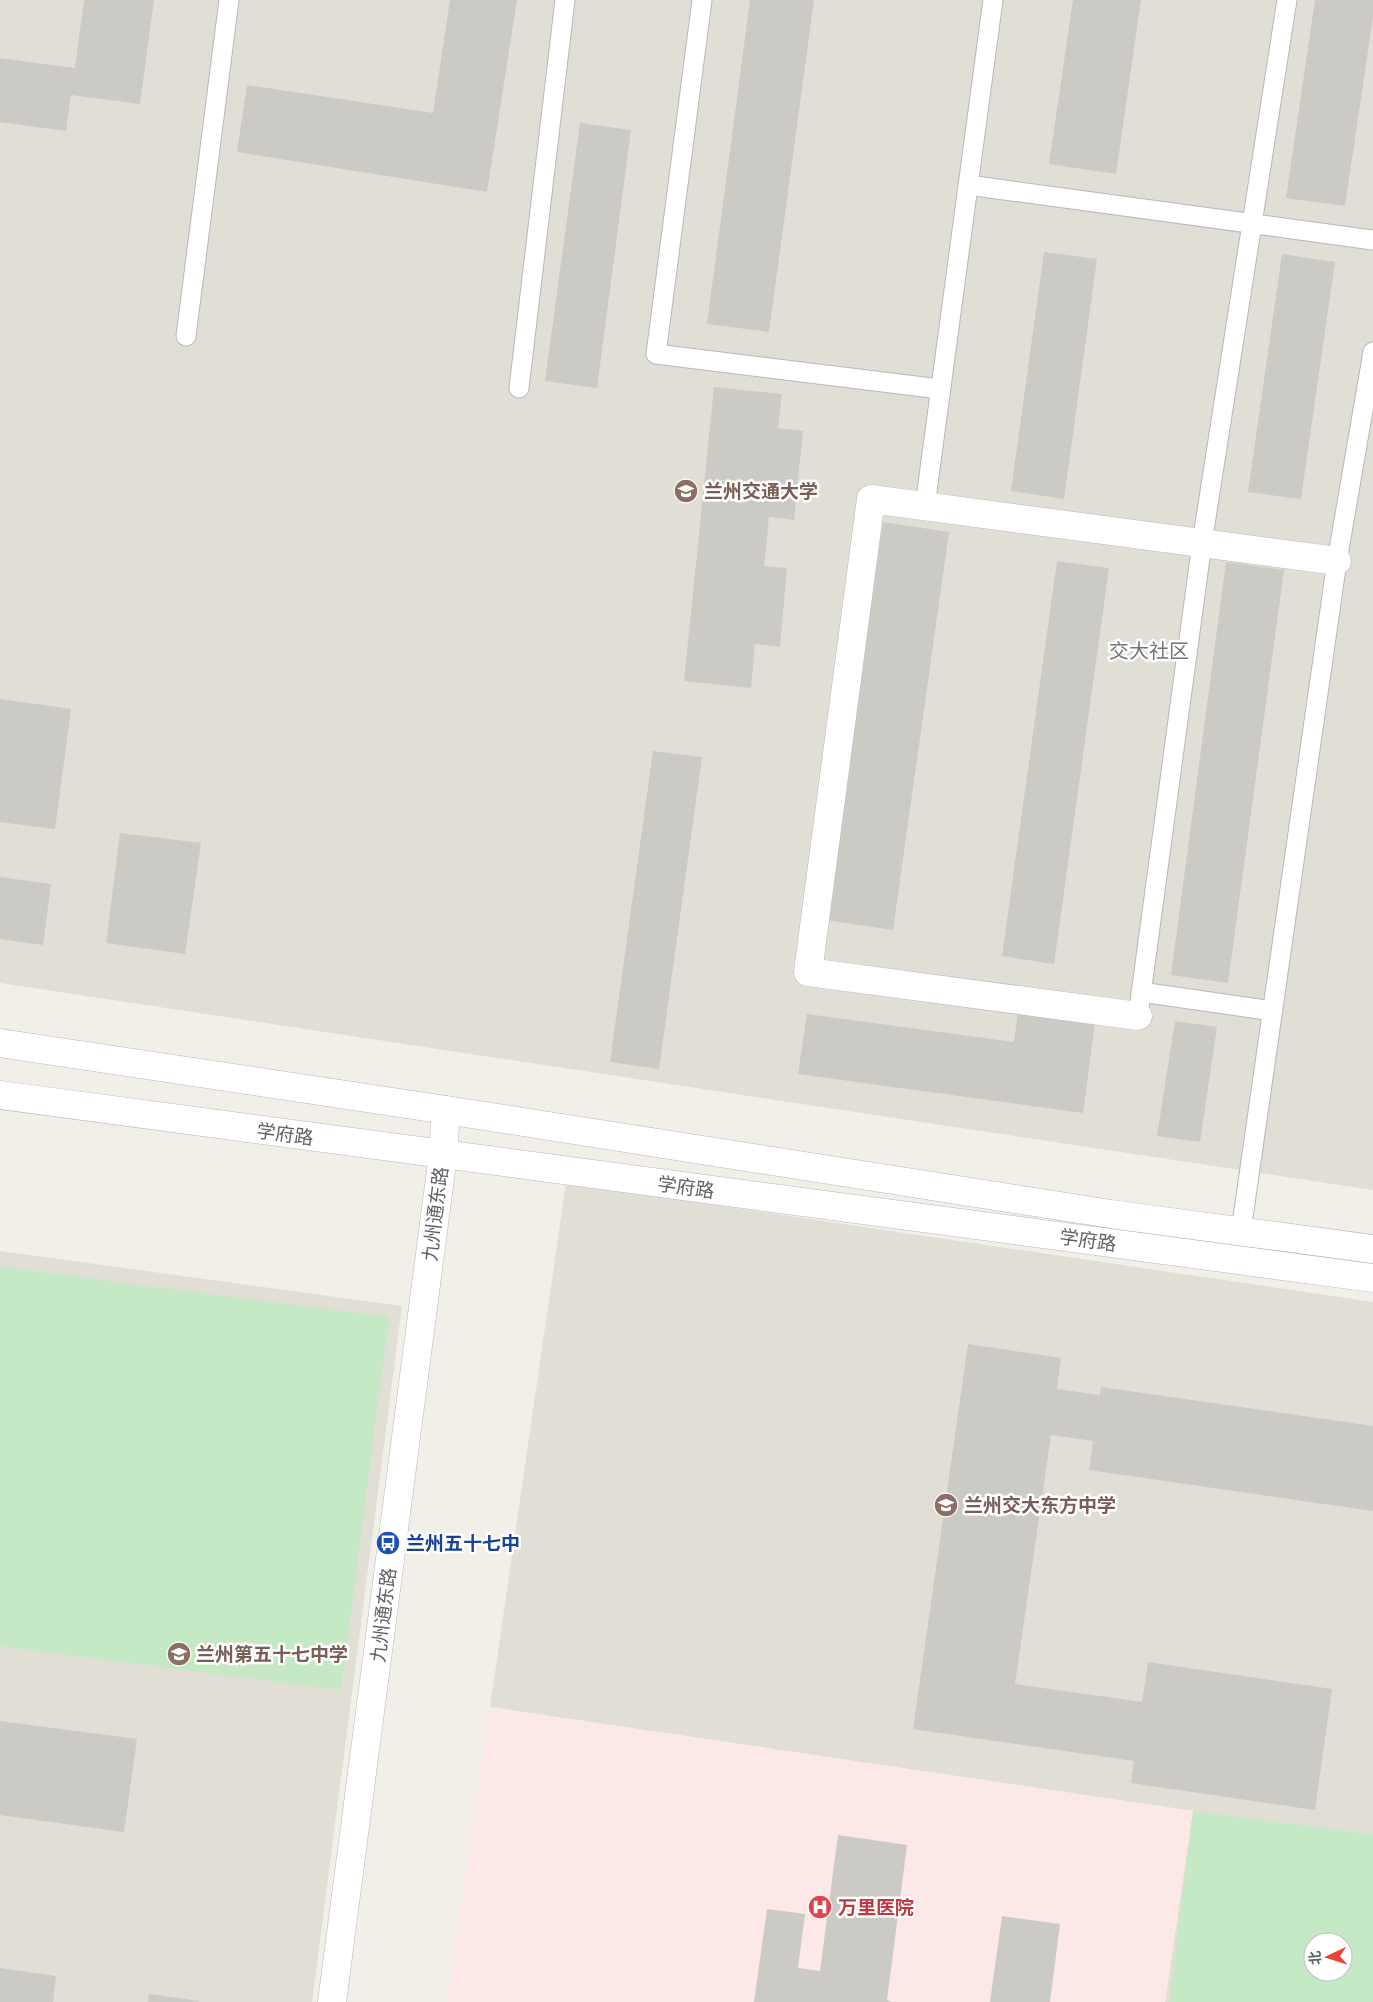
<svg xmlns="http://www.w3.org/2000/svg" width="1373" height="2002" font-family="'PT Sans Narrow','Noto Sans SC',sans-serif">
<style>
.education{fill:#e1ded6;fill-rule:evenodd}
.medical{fill:#fce8e6}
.green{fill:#c5e8c5;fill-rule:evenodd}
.building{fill:#cccac5}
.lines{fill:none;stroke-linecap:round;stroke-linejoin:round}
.service-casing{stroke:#b5b8bc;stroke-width:21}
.minor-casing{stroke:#b5b8bc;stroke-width:29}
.tertiary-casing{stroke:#b5b8bc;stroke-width:29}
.service{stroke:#fff;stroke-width:19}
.minor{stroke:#fff;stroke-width:28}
.tertiary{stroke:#fff;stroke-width:28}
.labels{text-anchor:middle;stroke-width:5;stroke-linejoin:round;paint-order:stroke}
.education-label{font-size:19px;font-weight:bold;fill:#785e54;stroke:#fff;text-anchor:start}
.street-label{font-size:19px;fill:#5f6368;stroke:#fff}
.transit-label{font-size:19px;font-weight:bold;fill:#164399;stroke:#fff;text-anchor:start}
.health-label{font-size:19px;font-weight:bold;fill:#be3a42;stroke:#fff;text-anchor:start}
.neighbourhood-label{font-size:20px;fill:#70757a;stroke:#fff}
</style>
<rect width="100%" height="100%" fill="#f1efe8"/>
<!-- education -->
<path class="education" d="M 0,0 L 1373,0 L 1373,1190 L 0,983 Z
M 566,1183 L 1373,1302 L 1373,2002 L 1165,2002 L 1193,1811 L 490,1707 ZM 1313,1942 L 1343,1942 L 1343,1972 L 1313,1972 Z
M 0,1251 L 402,1306 L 312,2002 L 0,2002 Z"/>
<!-- medical -->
<path class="medical" d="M 490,1707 L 1193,1811 L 1165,2002 L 447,2002 Z"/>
<!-- green -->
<path class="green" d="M 0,1267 L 389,1317 L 341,1690 L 0,1646 Z
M 1193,1811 L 1373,1835 L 1373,2002 L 1169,2002 ZM 1313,1942 L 1343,1942 L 1343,1972 L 1313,1972 Z"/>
<!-- building -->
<path class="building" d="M 84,0 L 154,0 L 140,104 L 71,95 L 66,131 L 0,122 L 0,58 L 75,68 Z
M 450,0 L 517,0 L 487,192 L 237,152 L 247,85 L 433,113 Z
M 750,0 L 814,0 L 769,332 L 707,324 Z
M 1073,0 L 1141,0 L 1116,174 L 1049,164 Z
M 1315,0 L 1373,0 L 1373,17 L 1345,206 L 1286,198 Z
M 580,123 L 631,130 L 597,388 L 545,381 Z
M 1044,252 L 1097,259 L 1064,499 L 1011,491 Z
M 1282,254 L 1335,262 L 1301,499 L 1248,492 Z
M 714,387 L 782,394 L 778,428 L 803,431 L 794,520 L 769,517 L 764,566 L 787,568 L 780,647 L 755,644 L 751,688 L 684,681 Z
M 883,522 L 949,532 L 893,930 L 826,920 Z
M 1057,561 L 1109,568 L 1054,964 L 1002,956 Z
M 1226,562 L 1284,570 L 1228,983 L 1171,975 Z
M 0,699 L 71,709 L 55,829 L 0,822 Z
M 653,751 L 702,757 L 659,1069 L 610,1062 Z
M 120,833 L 201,843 L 185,954 L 106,943 Z
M 0,877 L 51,884 L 43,945 L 0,939 Z
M 1018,1012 L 1095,1023 L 1083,1113 L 798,1074 L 807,1014 L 1014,1042 Z
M 1175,1021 L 1217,1027 L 1200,1142 L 1157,1136 Z
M 968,1344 L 1061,1358 L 1057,1389 L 1100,1395 L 1101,1387 L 1373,1426 L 1373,1511 L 1089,1470 L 1093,1441 L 1051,1435 L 1015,1684 L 1142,1702 L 1148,1662 L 1332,1689 L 1315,1810 L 1131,1783 L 1134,1761 L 913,1729 Z
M 0,1721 L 137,1739 L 124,1832 L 0,1815 Z
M 838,1835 L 907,1845 L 887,2000 L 892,2002 L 754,2002 L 767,1909 L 805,1914 L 798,1968 L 820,1971 Z
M 1002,1916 L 1060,1924 L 1050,2002 L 990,2002 Z
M 0,1968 L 56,1976 L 53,2002 L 0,2002 Z
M 149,1994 L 200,2001 L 199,2002 L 148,2002 Z"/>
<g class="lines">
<!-- service casing -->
<g class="service-casing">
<path id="service" d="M 702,0 L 656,354 L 940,389
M 968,185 L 1373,240
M 186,336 L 229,0
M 519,388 L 565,0
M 925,506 L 993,0
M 1141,992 L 1273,1011
M 1138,1016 L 1202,543 L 1287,0
M 1241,1231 L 1337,561 L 1373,352"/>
</g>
<!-- minor casing -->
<g class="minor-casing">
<path id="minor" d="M 1138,1016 L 808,972 L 871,499 L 1337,561
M 332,2002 L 443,1155 L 446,1110"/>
</g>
<!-- tertiary casing -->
<g class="tertiary-casing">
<path id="tertiary" d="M 0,1043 L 446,1110 L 1111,1214 L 1373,1249
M 0,1095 L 1373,1278"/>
</g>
<!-- service -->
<use href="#service" class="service"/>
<!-- minor -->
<use href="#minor" class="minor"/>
<!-- tertiary -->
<use href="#tertiary" class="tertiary"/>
</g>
<!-- icons -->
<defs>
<g id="university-disc" transform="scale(1.25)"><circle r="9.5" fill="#8d6e63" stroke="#fff"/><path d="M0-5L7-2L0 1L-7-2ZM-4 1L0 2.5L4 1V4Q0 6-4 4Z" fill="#fff"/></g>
<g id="school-disc" transform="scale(1.25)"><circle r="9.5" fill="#8d6e63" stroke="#fff"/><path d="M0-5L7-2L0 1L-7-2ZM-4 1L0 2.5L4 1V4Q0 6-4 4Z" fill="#fff"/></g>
<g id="bus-disc" transform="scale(1.25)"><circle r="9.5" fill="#1a4fb4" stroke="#fff"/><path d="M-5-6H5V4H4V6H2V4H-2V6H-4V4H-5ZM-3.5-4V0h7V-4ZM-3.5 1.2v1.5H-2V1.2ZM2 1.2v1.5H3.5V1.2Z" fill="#fff"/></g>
<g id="hospital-disc" transform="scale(1.25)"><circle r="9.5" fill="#e0444e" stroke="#fff"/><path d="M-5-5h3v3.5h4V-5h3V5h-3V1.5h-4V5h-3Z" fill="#fff"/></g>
</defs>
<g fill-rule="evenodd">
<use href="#university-disc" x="686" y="491"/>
<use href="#school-disc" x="946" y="1505"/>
<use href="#bus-disc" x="388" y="1543"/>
<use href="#school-disc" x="179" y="1654"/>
<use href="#hospital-disc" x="820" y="1907"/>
</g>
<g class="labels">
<!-- education labels -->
<g class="education-label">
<text x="704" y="498">兰州交通大学</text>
<text x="964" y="1512">兰州交大东方中学</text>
<text x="196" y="1661">兰州第五十七中学</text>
</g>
<!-- street labels -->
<g class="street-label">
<text transform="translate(285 1134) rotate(8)" y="7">学府路</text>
<text transform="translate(686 1187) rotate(8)" y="7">学府路</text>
<text transform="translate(435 1214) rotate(-83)" y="7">九州通东路</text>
<text transform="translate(1088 1240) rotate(8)" y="7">学府路</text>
<text transform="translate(383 1615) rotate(-83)" y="7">九州通东路</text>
</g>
<!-- transit labels -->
<g class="transit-label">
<text x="406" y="1550">兰州五十七中</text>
</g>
<!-- health labels -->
<g class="health-label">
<text x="838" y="1914">万里医院</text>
</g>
<!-- neighbourhood labels -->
<g class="neighbourhood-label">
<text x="1149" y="658">交大社区</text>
</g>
</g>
<!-- north arrow -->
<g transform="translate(1328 1957) rotate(266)"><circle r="24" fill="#ffffff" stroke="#bfc1c3"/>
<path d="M0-4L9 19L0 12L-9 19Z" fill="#ea4335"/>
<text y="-8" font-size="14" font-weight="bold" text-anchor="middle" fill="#5f6368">北</text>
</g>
</svg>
